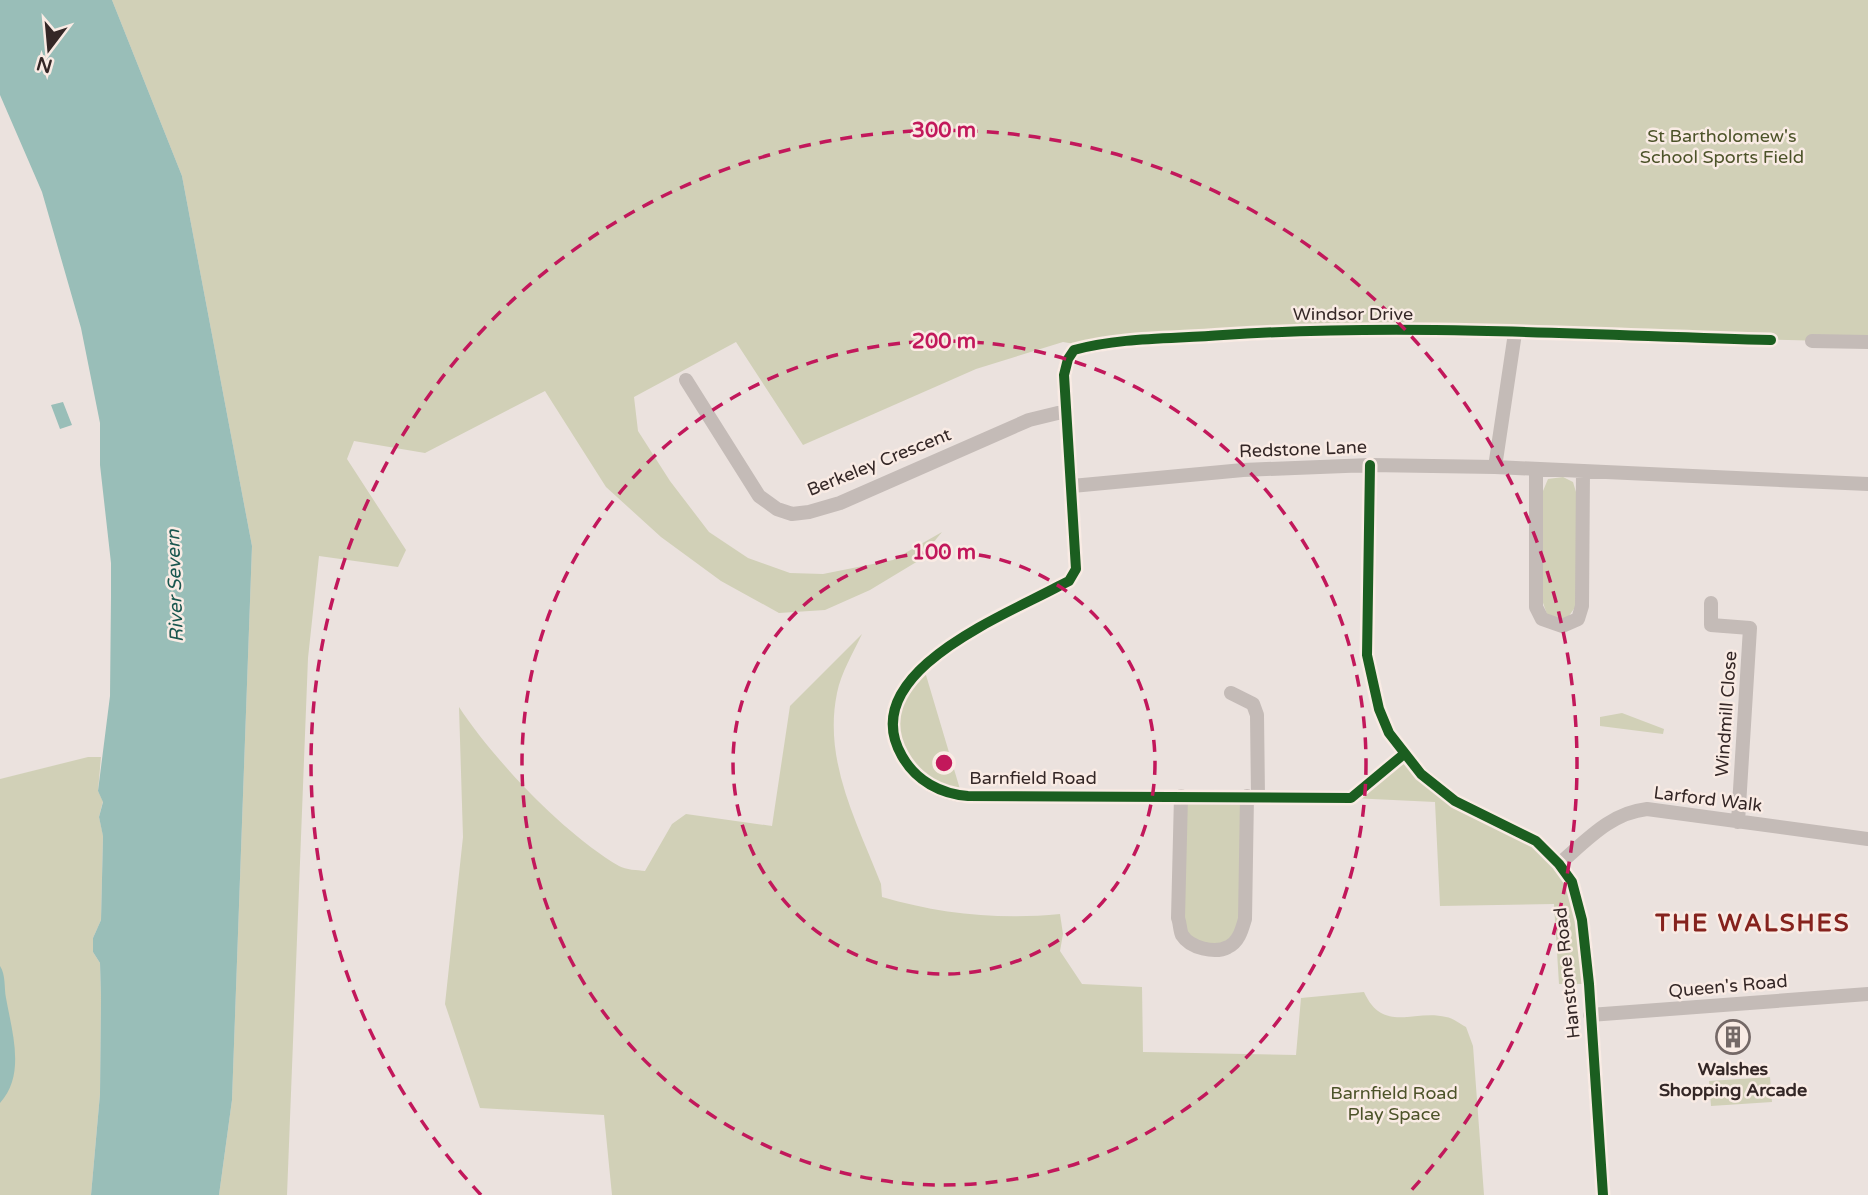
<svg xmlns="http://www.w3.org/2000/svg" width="1868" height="1195" font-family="'Varela Round',sans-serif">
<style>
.green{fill:#d1d0b7}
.water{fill:#99beb8}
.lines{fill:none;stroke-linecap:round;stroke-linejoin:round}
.minor{stroke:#c4bbb7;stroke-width:14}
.cycleway-casing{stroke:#f9ebe4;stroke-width:15}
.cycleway{stroke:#1b5e20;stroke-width:10}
.ring{fill:none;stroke:#c2185b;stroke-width:3.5;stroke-dasharray:12 9}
.labels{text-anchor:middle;stroke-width:5;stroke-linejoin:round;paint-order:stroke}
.park-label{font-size:18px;fill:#4c5329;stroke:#f9ebe4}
.street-label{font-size:18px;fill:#342726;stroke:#f9ebe4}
.poi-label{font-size:18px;font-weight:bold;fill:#342726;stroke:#f9ebe4}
.water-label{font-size:19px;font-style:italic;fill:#1a574f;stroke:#f9ebe4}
.district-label{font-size:24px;font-weight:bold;letter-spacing:2px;fill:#85221d;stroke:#f9ebe4}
.centre{fill:#c2185b;stroke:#f9ebe4;stroke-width:3.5}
.ring-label{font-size:21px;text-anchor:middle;font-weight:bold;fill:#c2185b;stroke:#f9ebe4;stroke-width:5;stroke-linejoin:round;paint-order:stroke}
</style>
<rect width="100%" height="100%" fill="#ebe2de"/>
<!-- green -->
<path class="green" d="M 112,0 L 1868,0 L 1868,342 L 1371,330 L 1087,346 L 1063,342 L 976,369 L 803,445 L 736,342 L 634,397 L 638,431 L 670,481 L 709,532 L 748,558 L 790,573 L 823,574 L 893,560 L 942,532 L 918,561 L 870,590 L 825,610 L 779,613 L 721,581 L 661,537 L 606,487 L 545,391 L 425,453 L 354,441 L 347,459 L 406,550 L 398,567 L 319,556 L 308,658 L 287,1195 L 219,1195 L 232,1100 L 252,546 L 182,176 Z
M 1563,477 L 1573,482 L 1576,492 L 1576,606 L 1566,620 L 1548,617 L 1542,600 L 1543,491 L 1548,479 Z
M 862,634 C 853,653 841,673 837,693 C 823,761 857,822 881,884 L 882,897 C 940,914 999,920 1060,914 L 1063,934 L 1060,951 L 1082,984 L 1142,987 L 1143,1052 L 1296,1055 L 1301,998 L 1364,992 C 1383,1034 1414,1009 1446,1017 C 1453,1018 1460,1024 1466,1027 L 1473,1046 L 1484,1195 L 612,1195 L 604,1115 L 480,1108 L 445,1004 L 463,837 L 459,707 C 494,760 563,833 619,866 C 626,870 637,870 645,871 L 672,824 L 686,814 L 772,826 L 790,706 Z
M 923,665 L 962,796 L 942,791 L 901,754 L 899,699 Z
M 1622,713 L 1664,729 L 1663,734 L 1600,726 L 1600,717 Z
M 1404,754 L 1421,774 L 1510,826 L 1566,872 L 1589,984 L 1559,984 L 1554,904 L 1440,906 L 1435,802 L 1351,798 Z
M 88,757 L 101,757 L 98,791 L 103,801 L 99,817 L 103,835 L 101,920 L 93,938 L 93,952 L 100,963 L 101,997 L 100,1094 L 91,1195 L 0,1195 L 0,779 Z
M 1181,796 L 1247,796 L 1241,934 L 1214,951 L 1183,936 Z
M 1770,1077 L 1772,1102 L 1711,1106 L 1709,1081 Z"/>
<!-- water -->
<path class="water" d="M 0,0 L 112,0 L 182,176 L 252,546 L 232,1100 L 219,1195 L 91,1195 L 100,1094 L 101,997 L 100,963 L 93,952 L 93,938 L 101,920 L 103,836 L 99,817 L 103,802 L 98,791 L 110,696 L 111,597 L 111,563 L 100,465 L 100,423 L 81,328 L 42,192 L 0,95 Z
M 63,402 L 72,425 L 60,429 L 51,405 Z
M 0,966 C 6,975 4,988 6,998 C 12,1032 26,1075 0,1103 Z"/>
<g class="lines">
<!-- minor -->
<path class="minor" d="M 1812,341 L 1868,342
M 686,380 L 759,496 L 777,509 L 792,514 L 809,512 L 840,503 L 1029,420 L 1066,411
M 1370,465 L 1367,655 L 1379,709 L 1389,733 L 1421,774 L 1455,801 L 1536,841 L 1559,864 L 1572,882 L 1582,920 L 1589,984 L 1603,1195
M 1495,467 L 1515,333
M 1536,469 L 1536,607 L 1542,619 L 1562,626 L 1578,619 L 1582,606 L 1583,471
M 1072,486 L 1243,470 L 1370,465 L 1495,467 L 1868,484
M 1711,603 L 1711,625 L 1750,628 L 1738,822
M 1231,693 L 1253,704 L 1257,715 L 1258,796
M 1404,754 L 1351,798 L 968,796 C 941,794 916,781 902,756 C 854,673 1006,615 1059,586 L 1069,581 L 1076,569 L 1064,375 L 1068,359 L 1074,350 C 1121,337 1174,339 1223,335 C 1405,323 1589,335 1771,340
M 1181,796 L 1178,918 C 1180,923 1180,931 1182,935 C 1190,948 1215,954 1228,947 C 1239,942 1242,929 1245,919 L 1247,796
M 1559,864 C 1586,841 1610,813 1647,809 L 1868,839
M 1590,1015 L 1868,994"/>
<!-- cycleway casing -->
<g class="cycleway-casing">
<path id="cycleway" d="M 1370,465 L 1367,655 L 1379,709 L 1389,733 L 1421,774 L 1455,801 L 1536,841 L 1559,864 L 1572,882 L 1582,920 L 1589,984 L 1603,1195
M 1404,754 L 1351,798 L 968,796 C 941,794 916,781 902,756 C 854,673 1006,615 1059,586 L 1069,581 L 1076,569 L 1064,375 L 1068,359 L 1074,350 C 1121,337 1174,339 1223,335 C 1405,323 1589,335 1771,340"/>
</g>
<!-- cycleway -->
<use href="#cycleway" class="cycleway"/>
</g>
<!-- distance rings -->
<g class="ring">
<circle cx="944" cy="763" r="211"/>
<circle cx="944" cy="763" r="422"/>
<path d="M481 1195A633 633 0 1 1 1407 1195"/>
</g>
<!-- icons -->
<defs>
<g id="building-ring" transform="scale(1.75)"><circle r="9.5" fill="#f9ebe4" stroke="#746866" stroke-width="1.5"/><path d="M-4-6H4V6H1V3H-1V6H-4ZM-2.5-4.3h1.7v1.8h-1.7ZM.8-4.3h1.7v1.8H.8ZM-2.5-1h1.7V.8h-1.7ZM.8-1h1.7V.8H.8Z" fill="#746866"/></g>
</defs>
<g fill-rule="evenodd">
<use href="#building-ring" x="1733" y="1037"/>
</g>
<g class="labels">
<!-- park labels -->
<g class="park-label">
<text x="1722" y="142">St Bartholomew's<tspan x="1722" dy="21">School Sports Field</tspan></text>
<text x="1394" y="1099">Barnfield Road<tspan x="1394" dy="21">Play Space</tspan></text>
</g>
<!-- street labels -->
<g class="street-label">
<text x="1353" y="320">Windsor Drive</text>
<text transform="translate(1303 449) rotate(-2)" y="6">Redstone Lane</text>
<text transform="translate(879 462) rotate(-22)" y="6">Berkeley Crescent</text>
<text transform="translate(1726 714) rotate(-86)" y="6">Windmill Close</text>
<text x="1033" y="784">Barnfield Road</text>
<text transform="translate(1708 799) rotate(7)" y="6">Larford Walk</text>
<text transform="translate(1567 973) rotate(-96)" y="6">Hanstone Road</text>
<text transform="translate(1728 986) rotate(-5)" y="6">Queen's Road</text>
</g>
<!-- poi labels -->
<g class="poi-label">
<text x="1733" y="1075">Walshes<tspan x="1733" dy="21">Shopping Arcade</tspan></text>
</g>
<!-- water labels -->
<g class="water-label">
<text transform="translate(174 586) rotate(-92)" y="7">River Severn</text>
</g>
<!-- district labels -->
<g class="district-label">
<text x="1753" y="931">THE WALSHES</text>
</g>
</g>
<circle cx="944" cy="763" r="10" class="centre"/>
<g class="ring-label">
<text x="944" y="137">300 m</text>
<text x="944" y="348">200 m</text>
<text x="944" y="559">100 m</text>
</g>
<!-- north arrow -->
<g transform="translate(49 49) rotate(196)" stroke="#f9ebe4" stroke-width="5" paint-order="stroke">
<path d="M0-5L12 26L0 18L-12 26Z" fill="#342726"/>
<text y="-10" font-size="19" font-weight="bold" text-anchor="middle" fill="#342726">N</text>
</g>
</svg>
